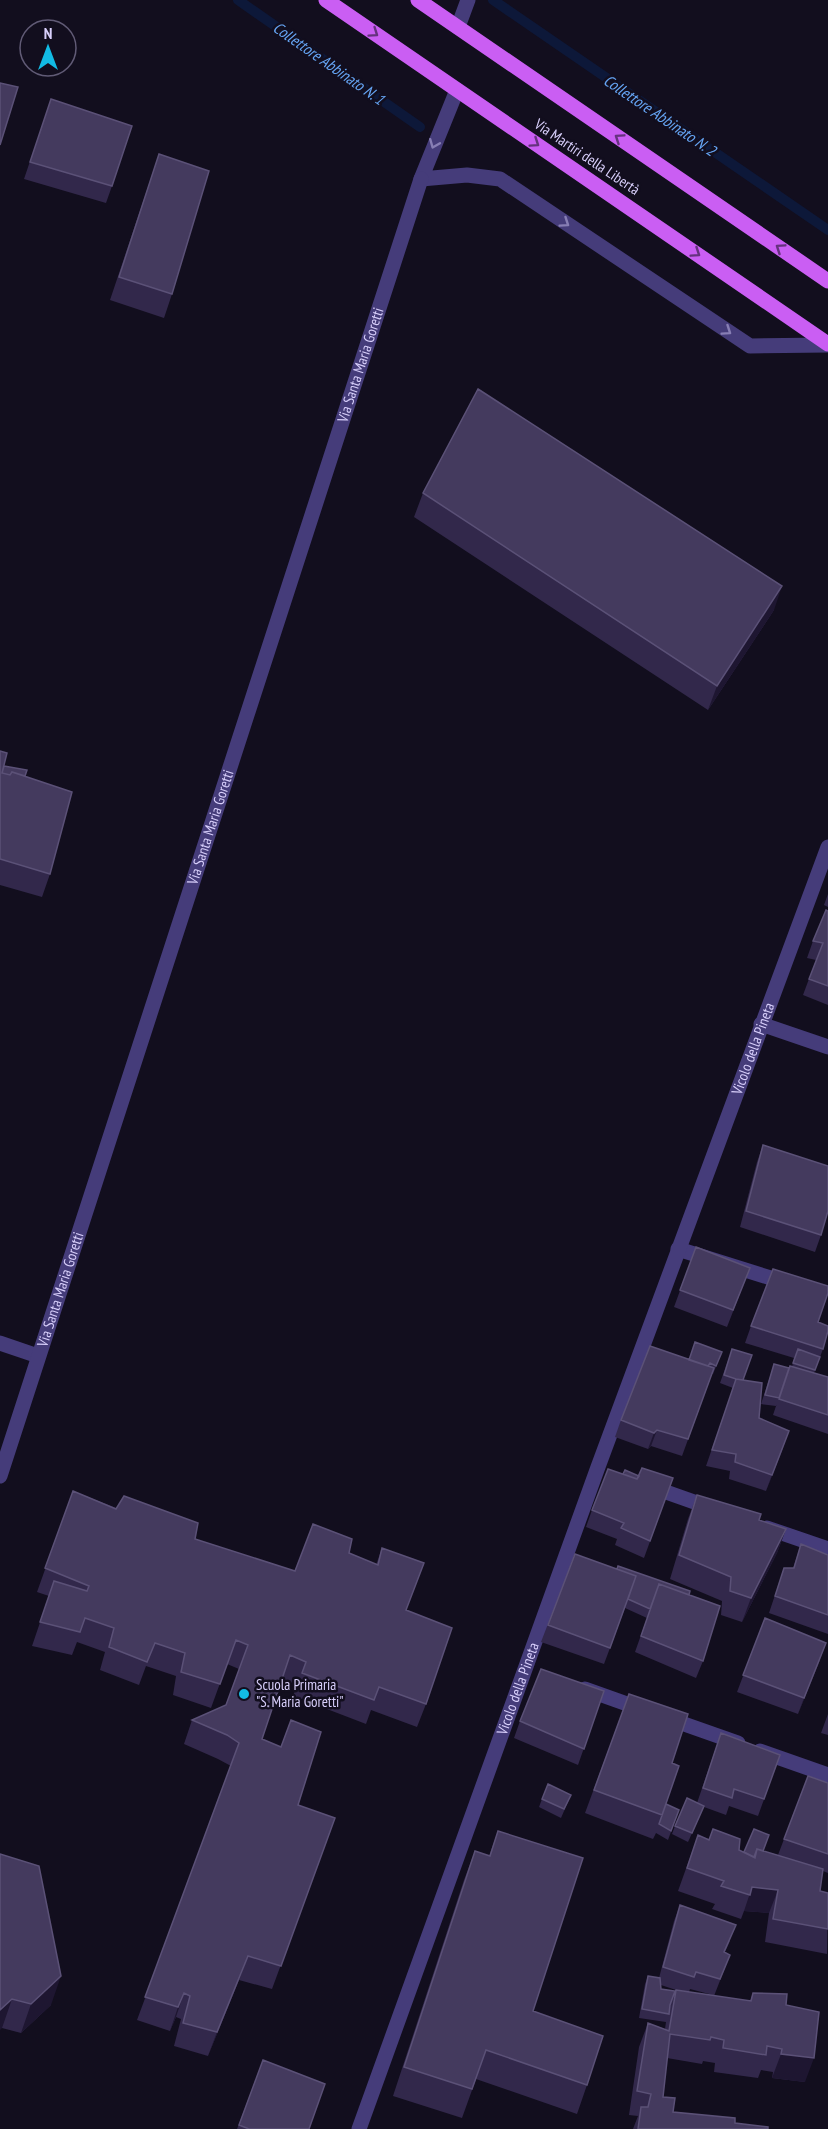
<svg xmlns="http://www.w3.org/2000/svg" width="828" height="2129" font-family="'PT Sans Narrow',sans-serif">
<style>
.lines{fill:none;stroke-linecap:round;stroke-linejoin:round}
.stream{stroke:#0d1839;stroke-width:10}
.minor{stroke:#453c7a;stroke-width:15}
.major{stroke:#ca5ef3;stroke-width:15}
.wall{fill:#32284b;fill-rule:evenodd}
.shaded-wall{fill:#1e1631}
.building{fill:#443a5e;stroke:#5b5177;stroke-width:1.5}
.oneway{stroke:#65327e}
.oneway2{stroke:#877eb4}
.poi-dot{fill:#12bbe4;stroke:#120e1e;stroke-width:2}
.labels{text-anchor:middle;stroke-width:5;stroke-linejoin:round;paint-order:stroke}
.street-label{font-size:15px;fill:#d8cffb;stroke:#120e1e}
.poi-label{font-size:15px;fill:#d8cffb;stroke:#120e1e;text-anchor:start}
.water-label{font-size:16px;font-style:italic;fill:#65a4f3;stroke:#120e1e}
</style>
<rect width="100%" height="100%" fill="#120e1e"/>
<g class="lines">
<!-- stream -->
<path class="stream" d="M 238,0 L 420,127
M 493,0 L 828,230"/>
<!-- minor -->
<g class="minor">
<path d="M 458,27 L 468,0"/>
<path d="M 457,90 L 421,179 L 467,175 L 500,179 L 750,346 L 828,345"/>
<path d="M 761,1024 L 828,1047"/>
<path d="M 678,1249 L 790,1284"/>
<path d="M 0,1343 L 38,1356"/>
<path id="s1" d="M 0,1476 L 421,179"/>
<path d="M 649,1486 L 714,1509"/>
<path d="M 767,1528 L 828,1549"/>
<path d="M 585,1689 L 644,1710"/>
<path d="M 667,1718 L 738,1743"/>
<path d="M 760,1751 L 828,1775"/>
<path id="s2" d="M 359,2129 L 598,1467 L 828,847"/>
</g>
<!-- major -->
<path class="major" d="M 326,0 L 828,344
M 418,0 L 828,281"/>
</g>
<!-- wall -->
<path class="wall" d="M 51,99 L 112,186 L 106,203 L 24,179 Z
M 159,154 L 172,294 L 164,318 L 110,300 Z
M 423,493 L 774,610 L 708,710 L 414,517 Z
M 0,751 L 4,766 L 25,776 L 50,874 L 42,897 L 0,885 Z
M 828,894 L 828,907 L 824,905 Z
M 828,911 L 828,1005 L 803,995 L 816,960 L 807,958 L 813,941 Z
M 763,1145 L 821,1235 L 815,1252 L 740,1227 L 757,1162 Z
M 696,1247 L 750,1268 L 727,1327 L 674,1307 Z
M 818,1322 L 823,1349 L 814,1373 L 828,1377 L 828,1434 L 773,1415 L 777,1403 L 776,1406 L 761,1404 L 774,1364 L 789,1368 L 792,1367 L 794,1358 L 745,1343 L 751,1326 Z
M 732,1349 L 743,1380 L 759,1418 L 783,1448 L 766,1491 L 729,1479 L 730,1471 L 706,1466 L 733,1388 L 720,1383 Z
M 722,1352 L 713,1374 L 712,1374 L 682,1456 L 651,1446 L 648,1449 L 615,1437 L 621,1420 L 689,1360 Z
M 623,1474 L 673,1478 L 644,1558 L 615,1545 L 617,1539 L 586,1527 L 592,1510 Z
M 73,1491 L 195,1539 L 295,1571 L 349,1553 L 376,1565 L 382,1548 L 407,1610 L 426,1704 L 417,1727 L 371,1710 L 366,1724 L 293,1696 L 297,1685 L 282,1679 L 262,1739 L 298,1805 L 335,1818 L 272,1989 L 239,1980 L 208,2056 L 174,2046 L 181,2019 L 176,2017 L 170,2031 L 137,2020 L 231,1766 L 218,1759 L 184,1744 L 192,1720 L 226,1705 L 239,1669 L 227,1664 L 211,1708 L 173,1695 L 176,1676 L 146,1666 L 139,1685 L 100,1670 L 105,1652 L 77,1642 L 72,1655 L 32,1646 L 49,1596 L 37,1592 Z
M 697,1495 L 759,1520 L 786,1529 L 777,1553 L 742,1622 L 721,1615 L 722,1601 L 670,1579 L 688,1519 Z
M 801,1544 L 828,1555 L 828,1634 L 769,1613 L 784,1568 L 793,1568 Z
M 575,1554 L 689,1595 L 703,1661 L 696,1678 L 635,1652 L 653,1601 L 647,1618 L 625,1608 L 604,1664 L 541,1642 Z
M 765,1618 L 820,1660 L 798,1714 L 737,1692 Z
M 604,1691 L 578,1765 L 514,1738 L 520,1721 Z
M 629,1694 L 672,1763 L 666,1804 L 679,1810 L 668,1840 L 656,1833 L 653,1839 L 585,1813 Z
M 828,1714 L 828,1735 L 821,1733 Z
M 721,1733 L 780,1755 L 758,1816 L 729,1806 L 726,1815 L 704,1807 L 688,1842 L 672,1834 L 675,1826 L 697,1803 Z
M 808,1776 L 828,1783 L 828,1873 L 823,1871 L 820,1891 L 828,1893 L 827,1954 L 765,1942 L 769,1913 L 744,1911 L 741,1919 L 712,1909 L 715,1904 L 678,1891 L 698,1835 L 744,1852 L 763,1851 L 778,1855 Z
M 571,1795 L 561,1818 L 539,1807 L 542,1799 Z
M 498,1831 L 533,2011 L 587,2085 L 577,2114 L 476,2079 L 462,2118 L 393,2096 L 464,1880 L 475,1851 L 489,1856 Z
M 0,1854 L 51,2005 L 21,2033 L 2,2028 Z
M 680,1905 L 730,1941 L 725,1952 L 730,1955 L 714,1996 L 750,2001 L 753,1993 L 786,2005 L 805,2082 L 772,2078 L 773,2072 L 761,2070 L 758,2078 L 714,2072 L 715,2063 L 703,2061 L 702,2064 L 667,2058 L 663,2097 L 673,2112 L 768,2129 L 633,2129 L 638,2116 L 629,2115 L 639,2047 L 648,2023 L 665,2029 L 666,2022 L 639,2018 L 645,1984 L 648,1976 L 659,1978 L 674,1921 ZM 661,1985 L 676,1990 L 675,1991 L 661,1989 ZM 690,1989 L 713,1995 L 689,1992 Z
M 263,2060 L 309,2129 L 237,2129 Z"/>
<!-- shaded-wall -->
<path class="shaded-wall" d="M 782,586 L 774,610 L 708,710 L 717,686 Z
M 657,1430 L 651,1446 L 648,1449 L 654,1433 Z
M 789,1431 L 783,1448 L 766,1491 L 772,1475 Z
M 786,1529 L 777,1553 L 742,1622 L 751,1598 Z
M 826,1643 L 820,1660 L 798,1714 L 804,1698 Z
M 752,1887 L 778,1890 L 769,1913 L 744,1911 Z
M 248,1956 L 239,1980 L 208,2056 L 217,2032 Z
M 61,1976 L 51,2005 L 21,2033 L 31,2004 Z
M 184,1993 L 176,2017 L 170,2031 L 178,2007 Z
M 12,1999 L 2,2028 L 0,2030 L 0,2010 Z
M 781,2054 L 814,2058 L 805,2082 L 772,2078 Z"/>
<!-- building -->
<path class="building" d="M 0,83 L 18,87 L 0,145 Z
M 51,99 L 132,126 L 112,186 L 30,162 Z
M 159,154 L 209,171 L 172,294 L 119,277 Z
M 478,389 L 782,586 L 717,686 L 423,493 Z
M 0,751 L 7,753 L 2,773 L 10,775 L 12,772 L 72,792 L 50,874 L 0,859 Z
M 4,766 L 27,770 L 25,776 L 12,772 L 10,775 L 2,773 Z
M 826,910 L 828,911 L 828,986 L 809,979 L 823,943 L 813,941 Z
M 763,1145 L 828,1166 L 828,1211 L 821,1235 L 746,1211 Z
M 696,1247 L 750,1268 L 733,1310 L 680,1290 Z
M 773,1269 L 828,1286 L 828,1293 L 818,1322 L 828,1326 L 828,1331 L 823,1349 L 751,1326 Z
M 695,1342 L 722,1352 L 716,1366 L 710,1363 L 708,1366 L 689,1360 Z
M 650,1346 L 714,1368 L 688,1439 L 657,1430 L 654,1433 L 621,1420 Z
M 732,1349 L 752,1355 L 743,1380 L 736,1379 L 724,1375 Z
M 798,1349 L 820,1357 L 815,1370 L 793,1363 Z
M 774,1364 L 789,1368 L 779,1398 L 765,1395 Z
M 790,1366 L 828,1377 L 828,1415 L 779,1399 Z
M 736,1379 L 762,1383 L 759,1418 L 789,1431 L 772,1475 L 735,1462 L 736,1454 L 712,1450 Z
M 642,1468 L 673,1478 L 650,1541 L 621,1528 L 624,1523 L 592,1510 L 608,1469 L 637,1479 Z
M 625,1470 L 639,1476 L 637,1479 L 623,1474 Z
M 73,1491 L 116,1509 L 124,1496 L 198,1523 L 195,1539 L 295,1571 L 313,1524 L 352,1539 L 349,1553 L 378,1565 L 382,1548 L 424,1563 L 406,1610 L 452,1628 L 426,1704 L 379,1687 L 374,1700 L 302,1673 L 306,1662 L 290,1655 L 262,1739 L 281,1747 L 291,1720 L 321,1732 L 298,1805 L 335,1818 L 281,1966 L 248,1956 L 217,2032 L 183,2023 L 190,1996 L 184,1993 L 178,2007 L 145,1997 L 239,1743 L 227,1735 L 192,1720 L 226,1705 L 248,1645 L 236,1640 L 220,1684 L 181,1672 L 185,1653 L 155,1643 L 147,1662 L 109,1647 L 114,1628 L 85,1618 L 80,1632 L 40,1622 L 54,1581 L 87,1591 L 89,1586 L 45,1568 Z
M 697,1495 L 761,1514 L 759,1520 L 786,1529 L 751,1598 L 730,1591 L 731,1577 L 679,1555 Z
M 801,1544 L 828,1555 L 828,1615 L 775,1596 L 784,1568 L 794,1568 Z
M 575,1554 L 636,1576 L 610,1648 L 548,1625 Z
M 618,1566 L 690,1591 L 689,1595 L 659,1584 L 650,1609 L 628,1599 L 636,1576 L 617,1569 Z
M 659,1584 L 720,1606 L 703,1661 L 641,1636 Z
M 765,1618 L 826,1643 L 804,1698 L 743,1675 Z
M 541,1669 L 604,1691 L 584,1749 L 520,1721 Z
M 629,1694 L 688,1714 L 672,1763 L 679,1766 L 662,1815 L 594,1790 Z
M 721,1733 L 780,1755 L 764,1799 L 734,1789 L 732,1798 L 703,1788 Z
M 808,1776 L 828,1783 L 828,1854 L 784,1839 Z
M 548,1784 L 571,1795 L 564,1809 L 542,1799 Z
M 687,1798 L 704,1806 L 692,1833 L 675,1826 Z
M 666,1804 L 679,1810 L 671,1831 L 659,1824 Z
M 713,1829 L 740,1839 L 739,1850 L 755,1858 L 757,1849 L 823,1869 L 820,1891 L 828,1893 L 828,1929 L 773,1919 L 778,1890 L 752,1887 L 750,1895 L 721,1886 L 724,1881 L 687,1868 L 698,1835 L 709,1840 Z
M 754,1829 L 769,1835 L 763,1851 L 757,1849 L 754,1857 L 744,1852 Z
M 498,1831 L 583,1858 L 533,2011 L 603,2036 L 587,2085 L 486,2050 L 472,2089 L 404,2067 L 475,1851 L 490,1856 Z
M 0,1854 L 39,1866 L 61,1976 L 31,2004 L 12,1999 L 0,2010 Z
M 680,1905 L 736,1925 L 724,1952 L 730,1955 L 720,1979 L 696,1972 L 694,1977 L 663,1967 Z
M 648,1976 L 660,1978 L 661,1989 L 675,1991 L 670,2005 L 669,2014 L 642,2009 Z
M 676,1990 L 751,2001 L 753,1993 L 787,1994 L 786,2005 L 819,2012 L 814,2058 L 781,2054 L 782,2049 L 767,2046 L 766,2055 L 723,2048 L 724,2040 L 711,2037 L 710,2040 L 670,2034 L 663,2097 L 675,2098 L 673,2112 L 735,2118 L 735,2123 L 768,2127 L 768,2129 L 638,2129 L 641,2107 L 648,2107 L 651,2094 L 637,2091 L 648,2023 L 669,2031 Z
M 263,2060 L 325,2084 L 309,2129 L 249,2129 L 239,2125 Z"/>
<!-- one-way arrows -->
<defs><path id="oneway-chevron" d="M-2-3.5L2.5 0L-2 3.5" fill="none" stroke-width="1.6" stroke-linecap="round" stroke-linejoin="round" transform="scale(1.5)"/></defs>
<g class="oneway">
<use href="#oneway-chevron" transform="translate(374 33) rotate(35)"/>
<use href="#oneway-chevron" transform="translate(619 138) rotate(-146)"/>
<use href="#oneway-chevron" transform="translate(535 143) rotate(34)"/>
<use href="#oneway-chevron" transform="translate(780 248) rotate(-146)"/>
<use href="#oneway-chevron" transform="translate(696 253) rotate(34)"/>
</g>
<g class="oneway2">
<use href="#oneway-chevron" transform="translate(434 144) rotate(112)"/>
<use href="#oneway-chevron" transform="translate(565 223) rotate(34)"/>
<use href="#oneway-chevron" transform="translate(727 331) rotate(34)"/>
</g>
<!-- markers -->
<circle class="poi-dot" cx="244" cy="1694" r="6"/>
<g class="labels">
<!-- street labels -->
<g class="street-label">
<text transform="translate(587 157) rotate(34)" y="5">Via Martiri della Libertà</text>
<text dy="5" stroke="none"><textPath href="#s1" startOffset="1168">Via Santa Maria Goretti</textPath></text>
<text dy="5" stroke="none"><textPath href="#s1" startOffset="682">Via Santa Maria Goretti</textPath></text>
<text dy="5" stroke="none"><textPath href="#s2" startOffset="1150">Vicolo della Pineta</textPath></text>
<text dy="5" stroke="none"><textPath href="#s1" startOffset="196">Via Santa Maria Goretti</textPath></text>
<text dy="5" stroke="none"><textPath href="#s2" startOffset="468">Vicolo della Pineta</textPath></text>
</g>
<!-- poi labels -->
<g class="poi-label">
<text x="256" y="1690">Scuola Primaria<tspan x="256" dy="17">"S. Maria Goretti"</tspan></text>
</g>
<!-- water labels -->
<g class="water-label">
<text transform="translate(329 63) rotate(35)" y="6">Collettore Abbinato N. 1</text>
<text transform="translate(660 115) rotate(34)" y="6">Collettore Abbinato N. 2</text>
</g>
</g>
<!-- north arrow -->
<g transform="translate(48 48)"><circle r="28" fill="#120e1e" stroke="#615b76" stroke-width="1.5"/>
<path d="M0-4.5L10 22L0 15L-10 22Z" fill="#12bbe4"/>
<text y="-9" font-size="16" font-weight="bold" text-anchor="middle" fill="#d8cffb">N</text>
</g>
</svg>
